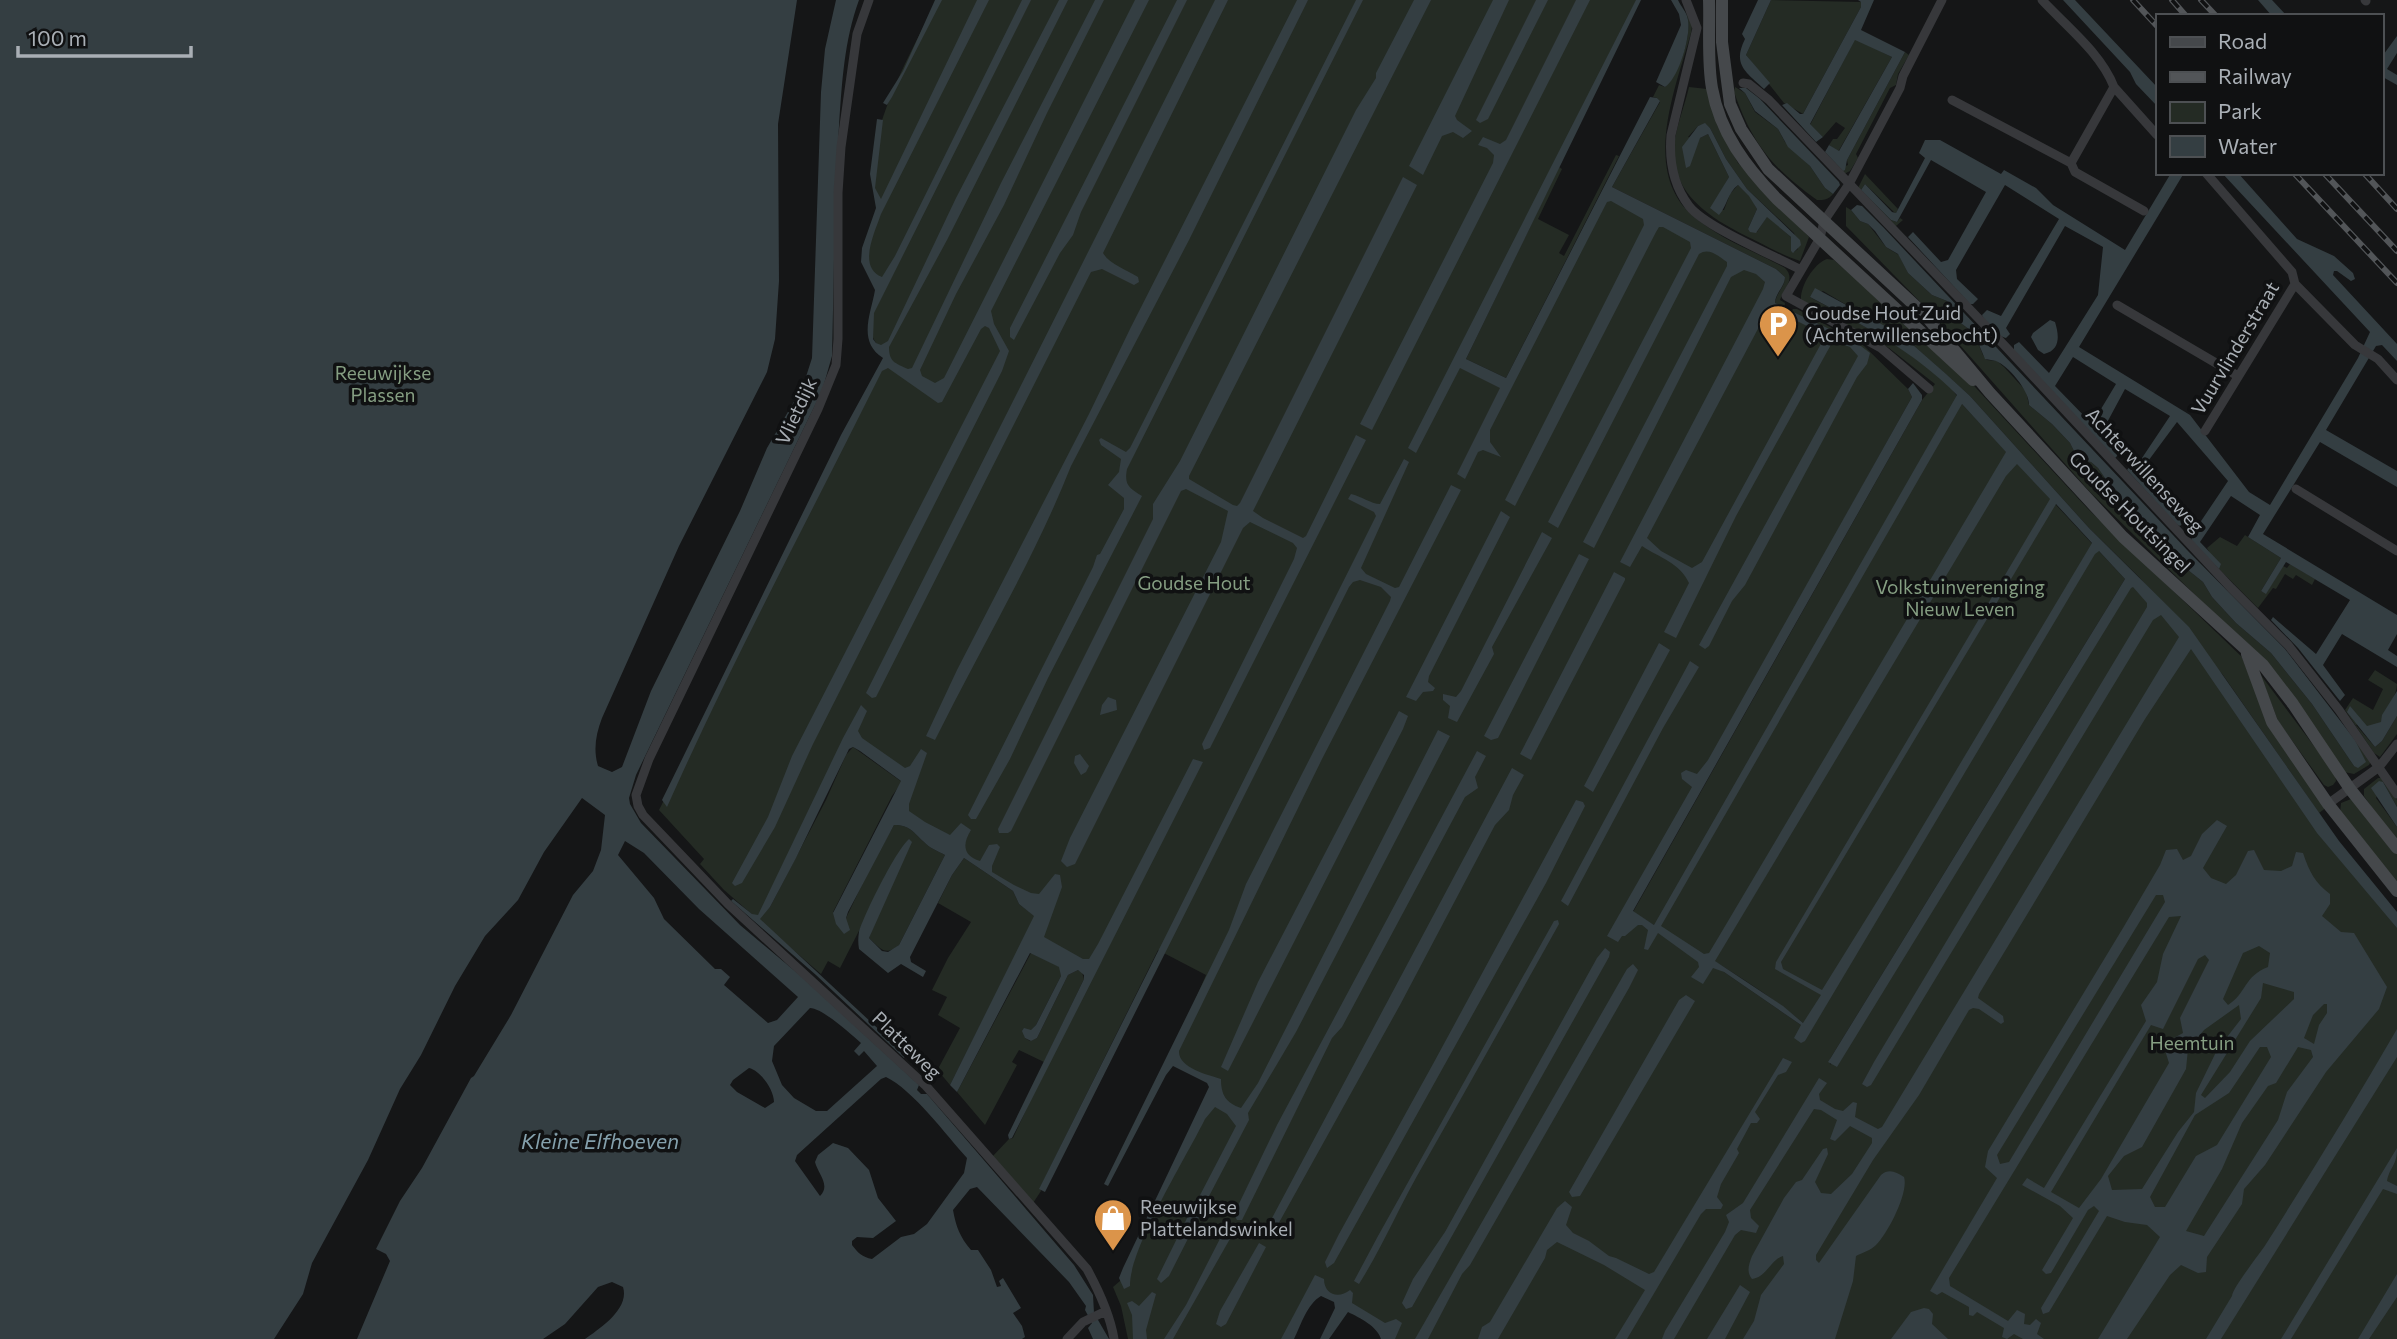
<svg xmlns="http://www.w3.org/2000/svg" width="2397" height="1339" font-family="Commissioner,sans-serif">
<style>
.green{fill:#242b24;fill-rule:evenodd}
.water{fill:#343e42;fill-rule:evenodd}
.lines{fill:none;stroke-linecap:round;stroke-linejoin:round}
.minor{stroke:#37383b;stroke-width:9}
.secondary{stroke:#45484b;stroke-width:12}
.rail-casing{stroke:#525558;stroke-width:6}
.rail{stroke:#101112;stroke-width:3.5;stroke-dasharray:10;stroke-linecap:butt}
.labels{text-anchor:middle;stroke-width:7;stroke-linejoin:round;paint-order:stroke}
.poi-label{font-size:19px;fill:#a9afb5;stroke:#101112;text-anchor:start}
.street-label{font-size:19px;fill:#a9afb5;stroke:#101112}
.park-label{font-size:19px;fill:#859e82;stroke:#101112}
.water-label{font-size:21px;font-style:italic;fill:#84a0ac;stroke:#101112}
</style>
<rect width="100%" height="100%" fill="#151617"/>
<!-- green -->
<path class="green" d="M 937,0 L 1637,0 L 1459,360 L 1508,385 L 1608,187 L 1768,272 L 1770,302 L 1781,308 L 1783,306 L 1775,303 C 1776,293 1785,287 1785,277 L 1776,269 L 1612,187 L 1660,102 L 1657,98 L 1653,97 L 1659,85 L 1665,87 C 1680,73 1694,31 1686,12 L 1690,12 L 1693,20 L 1691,33 C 1676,87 1641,170 1692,215 C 1719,239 1754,251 1785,268 C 1796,279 1784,288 1780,300 L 1785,303 L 1784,310 L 1790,313 L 1793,309 L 1797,309 L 1863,345 L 1908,389 L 1912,397 L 1625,912 L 1724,972 L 1801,1025 L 1803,1023 C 1751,979 1690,948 1633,912 L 1922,400 L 1935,384 L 1889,348 L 1801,300 C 1800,287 1813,264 1827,259 L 1834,260 L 1964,375 L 2088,509 L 2242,657 L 2267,721 L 2327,807 L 2319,813 L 2223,675 L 2139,577 L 2089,528 L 1970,396 L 1912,344 L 1823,291 L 1810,297 C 1850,319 1942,363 1962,404 L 2125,579 L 1830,1059 L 1830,1065 L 2131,577 L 2223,681 L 2365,884 L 2397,917 L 2397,1339 L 1391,1339 L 1393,1335 L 1316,1287 L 1286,1339 L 1128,1339 L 1121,1306 L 1113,1287 L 1120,1281 L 1217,1086 L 1169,1060 L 1206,975 L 1158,950 L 1040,1188 L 1041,1191 L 1033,1203 L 992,1157 L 1009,1139 L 1013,1138 L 1090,972 L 1037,936 L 1046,912 L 899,812 L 909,779 L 849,740 L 760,916 L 770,907 L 826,800 L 846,755 L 853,747 L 902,782 L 892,796 L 833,912 L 846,918 L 871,866 L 894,825 C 910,825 913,832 924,842 C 929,848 938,851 945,855 L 899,945 C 885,957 880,948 869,938 L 871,932 L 863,923 L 840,968 L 828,961 L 821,974 L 724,890 L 700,864 L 704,859 L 659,810 L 886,360 L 869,331 L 879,287 L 864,259 L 880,205 C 852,151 913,50 937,0 Z
M 1771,0 L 1862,2 L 1861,7 L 1803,114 L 1784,103 L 1746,55 Z
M 1855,39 L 1892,57 L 1838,152 L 1829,145 L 1833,139 L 1837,139 L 1845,128 L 1836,122 L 1823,137 L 1810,125 Z
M 1905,52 L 1909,55 L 1898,74 L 1896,85 L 1890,88 L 1856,154 L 1858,158 L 1850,171 L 1844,174 L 1824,154 L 1825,152 L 1840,168 L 1848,165 L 1847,160 Z
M 1689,87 L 1707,89 L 1717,125 L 1738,163 L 1809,237 L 1800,261 C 1781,255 1763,244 1746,236 C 1706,216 1667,190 1675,139 C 1678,122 1685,104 1689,87 ZM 1705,124 L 1710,128 L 1726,159 L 1747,189 L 1794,233 L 1798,249 L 1794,252 L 1791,251 L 1792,238 L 1767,216 L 1757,232 L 1748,229 L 1757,209 L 1750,196 L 1738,185 L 1730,194 L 1724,210 L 1711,209 L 1729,177 L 1708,134 L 1700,138 L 1688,137 L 1698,126 Z
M 1735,87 L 1745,93 L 1755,112 L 1778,129 L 1785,142 L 1810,166 L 1825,188 L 1833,194 C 1828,200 1824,200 1817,200 C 1772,168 1752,143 1734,92 Z
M 1616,155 L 1619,156 L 1506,378 L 1466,359 L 1559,167 L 1562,169 L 1538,219 L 1569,235 L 1559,253 L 1564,256 Z
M 1865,174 L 1898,209 L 1896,214 L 1865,184 L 1861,190 L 1891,220 L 1897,222 L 1900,218 L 1903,220 L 1896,226 L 1892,225 L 1857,190 Z
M 1846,207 L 1851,210 L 1860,221 L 1868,224 L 1886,247 L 1899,255 L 1908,273 L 1932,295 L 1947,301 L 1954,318 L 1974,333 L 1983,355 L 1987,360 L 1997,361 L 2004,367 L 2026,391 L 2029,405 L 2052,424 L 2070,443 L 2076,455 L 2081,460 L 2091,462 L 2098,468 L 2109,484 L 2117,491 L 2126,507 L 2149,524 L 2149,532 L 2170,548 L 2179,566 L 2188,570 L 2203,582 L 2212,597 L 2236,623 L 2271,653 L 2312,704 L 2354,766 L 2355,740 L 2371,761 L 2369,765 L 2354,774 L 2344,772 L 2231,630 L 2090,492 L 1936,318 L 1846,226 Z
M 2245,535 L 2281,558 L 2261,591 L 2266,593 L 2283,566 L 2287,568 L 2290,564 L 2315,579 L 2312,585 L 2296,575 L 2293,579 L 2285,574 L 2276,589 L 2273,588 L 2258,608 L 2219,569 L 2207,548 L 2220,537 L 2237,546 Z
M 2375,670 L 2397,684 C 2397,697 2385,710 2381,723 L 2367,727 L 2362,722 L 2356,725 L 2375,747 L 2382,741 L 2397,716 L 2397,734 L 2380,757 L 2374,753 L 2345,710 L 2353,698 L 2373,710 L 2383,689 L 2368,680 Z
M 2260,674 L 2335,774 L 2336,781 L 2333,785 L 2328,787 L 2324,785 L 2278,721 Z
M 2378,778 L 2385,778 L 2397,800 L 2397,807 L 2383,782 L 2376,798 L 2397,827 L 2397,844 L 2364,796 L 2364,789 Z
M 2351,799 L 2397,854 L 2397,885 L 2340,813 L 2341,803 Z
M 964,858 L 1013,891 L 1019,904 L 1035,916 L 950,1085 L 940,1073 L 939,1067 L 960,1028 L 938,1015 L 947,997 L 932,990 L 948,958 L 971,922 L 938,903 L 952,875 Z
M 1031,953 L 1060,967 L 1061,976 L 1036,1025 L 1025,1038 L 1030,1041 L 1037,1038 L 1068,975 L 1078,970 L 1082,972 L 1084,979 L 1044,1062 L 1019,1050 L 1012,1062 L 1017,1065 L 985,1125 L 957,1092 Z"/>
<!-- water -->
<path class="water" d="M 0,0 L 797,0 L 778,124 L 779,281 L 775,339 L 767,372 L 679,546 L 602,718 C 596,734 593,749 598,766 L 612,772 L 622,767 L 651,691 L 740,511 L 767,448 L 803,386 L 812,358 L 821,92 L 825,49 L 836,0 L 859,0 C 844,41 842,83 839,126 C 834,203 834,280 832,356 L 822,391 L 802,432 L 636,775 L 629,798 L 630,804 L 641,823 L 740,925 L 802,977 L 919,1085 L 917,1090 L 921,1094 L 927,1094 L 1074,1265 L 1093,1295 L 1094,1313 L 1109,1339 L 1093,1339 L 1088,1328 L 1092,1323 L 1085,1310 L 1086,1306 L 1069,1282 L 977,1187 L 970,1189 L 953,1210 C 956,1227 960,1237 971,1250 L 978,1250 L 991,1270 L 997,1287 L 1001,1286 L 999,1281 L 1003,1278 L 1021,1308 L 1013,1313 L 1022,1326 L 1025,1337 L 1022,1339 L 585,1339 C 599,1329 630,1309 623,1287 L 612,1282 L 598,1287 L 565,1324 L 543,1339 L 357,1339 L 390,1261 L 386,1254 L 376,1249 L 400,1201 L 422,1168 L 471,1078 L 474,1076 L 511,1015 L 573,895 L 593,871 L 601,850 L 605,815 L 582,798 L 544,852 L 518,900 L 485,936 L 455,986 L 421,1055 L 400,1089 L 368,1160 L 312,1263 L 303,1294 L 274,1339 L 0,1339 ZM 625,841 L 644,853 L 699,909 L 798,997 L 777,1020 L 768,1023 L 724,985 L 730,977 L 721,969 L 715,969 L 664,919 L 654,898 L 618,855 ZM 810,1008 C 822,1008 851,1034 861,1043 L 854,1051 L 859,1056 L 864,1051 L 877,1066 L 827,1111 L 816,1111 L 794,1098 L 782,1085 L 772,1061 L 774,1046 ZM 749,1068 C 761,1071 774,1090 774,1102 L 765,1108 L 737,1092 L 730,1085 L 733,1080 ZM 886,1077 C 912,1089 947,1136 967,1158 L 964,1173 L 927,1224 L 914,1234 L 901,1237 L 872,1259 C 862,1257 858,1253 852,1245 L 852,1241 L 857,1237 L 873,1238 L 896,1221 L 878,1198 L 869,1170 L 848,1148 L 833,1143 L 818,1155 L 815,1162 C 818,1174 831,1185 820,1196 L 795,1161 L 797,1155 L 881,1079 Z
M 935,0 L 942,0 L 892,97 L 887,105 L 883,103 L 903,71 Z
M 977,0 L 989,0 L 881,214 C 875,232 857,267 882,277 L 895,256 L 1022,0 L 1031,0 L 874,313 L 873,339 L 876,343 L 881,345 L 888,341 L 956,198 L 1059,0 L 1068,0 L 947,240 L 889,347 C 889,362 895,363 908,369 L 912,368 L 1001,183 L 1095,0 L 1104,0 L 1047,113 L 1004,205 L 956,294 L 920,370 L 922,376 L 935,383 L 944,378 L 1135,0 L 1149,0 L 991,311 L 994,324 L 1009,351 L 1002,371 L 813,744 L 775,827 L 742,883 L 735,886 L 732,883 L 768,817 L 792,756 L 1000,351 L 989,328 L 985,326 L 981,329 L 942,402 L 938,403 L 888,368 L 882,371 C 810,516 733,659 667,807 L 662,800 L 841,435 L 883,358 C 857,341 871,314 875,290 L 861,262 L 862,248 L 876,208 L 870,174 L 877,119 L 883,120 L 875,188 L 881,199 Z
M 1177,0 L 1187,0 L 1081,212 L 1073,235 L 1060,253 L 1014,340 L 1010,337 L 1010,328 Z
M 1215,0 L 1228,0 L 1103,253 C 1109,264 1127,270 1138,277 L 1139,282 L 1134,285 L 1102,269 L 1091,272 L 876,697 L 872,698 L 866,693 Z
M 1297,0 L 1308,0 L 1189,240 L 1071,466 C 1034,560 980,649 935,740 L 926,736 L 957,670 L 1089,414 L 1130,329 Z
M 1356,0 L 1363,0 L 1127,469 C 1124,485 1129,488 1142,496 L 1048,678 L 1010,759 L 976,819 L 971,819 L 968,815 L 1093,567 L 1097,555 L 1100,554 L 1124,509 L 1124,498 L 1108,485 L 1119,472 L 1121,459 L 1101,445 L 1099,440 L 1101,438 L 1126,452 L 1130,448 Z
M 1414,0 L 1431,0 L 1189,476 L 1189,479 L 1233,505 L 1237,506 L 1240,503 L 1403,177 L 1417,185 L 1253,511 L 1263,518 L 1303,538 L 1306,536 L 1356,435 L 1366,440 L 1210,748 L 1204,750 L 1202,744 L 1294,559 L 1297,548 L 1293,543 L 1250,522 L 1243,528 L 1075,864 L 1067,867 L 1061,861 L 1070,838 L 1221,542 L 1228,511 L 1186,489 L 1181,491 L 1011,831 L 1008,833 L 999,833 L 998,829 L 1153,519 L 1153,504 L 1180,461 L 1356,110 L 1376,78 L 1376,73 Z
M 1493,0 L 1509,0 L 1455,116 L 1457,120 L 1472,131 L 1463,138 L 1453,132 L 1442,136 L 1423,175 L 1409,166 Z
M 1536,0 L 1548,0 L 1488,119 L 1480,123 L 1476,120 Z
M 1576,0 L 1590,0 L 1372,430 L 1360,424 L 1493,163 L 1494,155 L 1487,148 L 1478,145 L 1483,137 L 1500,144 L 1506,140 Z
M 1636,0 L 1641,0 L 1466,359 L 1506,378 L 1650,97 L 1657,98 L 1660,101 L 1612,187 L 1776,269 L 1785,277 C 1785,287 1775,293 1775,303 L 1783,306 L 1780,311 L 1769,308 L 1647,538 L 1661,551 L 1692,568 L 1702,562 L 1823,340 L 1821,333 L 1795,320 L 1791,316 L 1793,312 L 1853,340 L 1870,353 L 1867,364 L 1857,377 L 1745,585 L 1732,601 L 1709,646 L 1705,649 L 1699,645 L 1858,356 L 1850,347 L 1833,341 L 1736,516 L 1676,638 L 1664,632 L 1689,583 C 1680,563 1660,558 1642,546 L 1630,567 L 1620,562 L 1763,289 L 1765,282 L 1756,274 L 1744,270 L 1731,277 L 1594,548 L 1583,542 L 1727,266 L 1727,262 C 1718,256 1709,247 1699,254 L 1558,528 L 1548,522 L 1691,248 L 1690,242 L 1663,227 L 1659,227 L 1656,232 L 1515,506 L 1505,500 L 1644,225 L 1643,219 L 1611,201 L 1607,202 L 1490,430 L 1490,442 L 1501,457 L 1483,450 L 1478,452 L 1465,479 L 1457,474 L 1500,388 L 1460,368 L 1416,453 L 1408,448 Z
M 1671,0 L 1678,0 C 1681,7 1687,12 1688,20 C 1691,36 1679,78 1665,87 L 1656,82 L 1681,25 L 1679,14 Z
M 1758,0 L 1771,0 L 1746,55 L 1770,83 L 1764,89 C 1746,72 1732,65 1745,39 L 1742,34 Z
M 1858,0 L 1874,0 L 1861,30 L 1905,52 L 1847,160 L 1845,170 L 1843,171 L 1825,152 L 1829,145 L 1839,151 L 1892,57 L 1855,40 L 1810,124 L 1823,137 L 1816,142 L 1782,105 L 1787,103 L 1800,114 L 1803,114 L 1861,7 L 1861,2 Z
M 2063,0 L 2075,0 L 2157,87 L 2157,106 L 2136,84 L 2130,72 Z
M 2258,0 L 2272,0 L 2287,16 L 2272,16 Z
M 2397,36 L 2397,53 L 2387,69 L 2397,75 L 2397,85 L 2381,76 L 2381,58 Z
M 1739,88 L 1746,88 L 1760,99 L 1839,182 L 1840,185 L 1833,194 L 1825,188 L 1810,166 L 1788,147 L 1778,129 L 1755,111 L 1745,93 Z
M 1705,123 L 1710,128 L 1726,159 L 1747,189 L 1800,240 L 1801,245 L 1793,253 L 1791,251 L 1791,237 L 1767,217 L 1756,233 L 1750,232 L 1748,229 L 1757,209 L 1749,196 L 1738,185 C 1728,192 1727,206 1719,215 L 1710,208 L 1729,177 L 1708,134 L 1700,138 L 1690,166 L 1686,168 L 1682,147 L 1698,126 Z
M 1925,140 L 1940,140 L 2001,174 L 2004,170 L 2036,188 L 2053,205 L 2125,250 L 2171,173 L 2184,173 L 2079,347 L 2190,415 L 2249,492 L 2270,505 L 2358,358 L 2370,332 L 2222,173 L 2238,173 L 2297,239 L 2334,256 L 2353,273 L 2355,279 L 2351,281 L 2337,271 L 2334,271 L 2333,275 L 2397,344 L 2397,361 L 2382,345 L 2376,346 L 2326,430 L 2397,471 L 2397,487 L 2320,442 L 2263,534 L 2397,615 L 2397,634 L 2388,650 L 2397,656 L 2397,667 L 2342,634 L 2323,665 L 2345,695 L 2340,701 L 2298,648 L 2271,620 L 2273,617 L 2316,654 L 2350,600 L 2286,562 L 2266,594 L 2261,591 L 2281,558 L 2248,537 L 2260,515 L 2231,496 L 2200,542 L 2221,564 L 2219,569 L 2192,542 L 2191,536 L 2228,481 L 2177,422 L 2140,472 L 2140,475 L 2184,522 L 2180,526 L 2176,524 L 2127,470 L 2131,465 L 2136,467 L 2170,416 L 2125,389 L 2103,430 L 2121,452 L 2114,459 L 2014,351 L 2014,345 L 2019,342 L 2049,373 L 2098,295 L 2103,247 L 2065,226 L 2006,328 L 2010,334 L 2006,338 C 1997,336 1985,324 1982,315 L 1987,310 L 2001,316 L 2059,219 L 2005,185 L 1956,270 L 1957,279 L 1978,299 L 1973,304 L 1970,304 L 1908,237 L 1913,232 L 1941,262 L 1948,260 L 1986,192 L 1931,160 L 1897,222 L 1891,220 L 1861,190 L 1865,184 L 1892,212 L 1896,213 L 1925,158 L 1919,153 ZM 2073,357 L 2116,384 L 2092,424 L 2055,386 Z
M 1857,205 L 1862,206 L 1884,228 L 2189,552 L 2285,649 L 2355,740 L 2366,762 L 2358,768 L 2354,766 L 2312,704 L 2271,653 L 2236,623 L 2212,597 L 2203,582 L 2188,570 L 2179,566 C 2172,552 2168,541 2150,538 L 2149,524 L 2126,507 L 2117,491 L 2109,484 L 2098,468 L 2091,462 L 2081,460 L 2076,455 L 2070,443 L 2052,424 L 2029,405 C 2030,392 2009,366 1996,361 C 1993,360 1989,360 1985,359 L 1974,333 L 1954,318 L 1947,301 L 1932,295 L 1908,273 L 1898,254 L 1886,247 L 1875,231 L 1868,224 L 1860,221 L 1851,210 Z
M 1815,288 L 1894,331 L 1912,344 L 1946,374 L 1970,396 L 2089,528 L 2189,627 L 2339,841 L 2397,912 L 2397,928 L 2317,833 L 2191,649 L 2145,719 L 1979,994 L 1978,998 L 2003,1016 L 2004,1022 L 2001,1024 L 1979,1009 L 1973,1008 L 1969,1010 L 1919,1095 L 1873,1160 L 1816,1255 L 1816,1260 L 1819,1263 L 1881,1175 C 1889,1168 1896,1172 1904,1177 C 1909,1192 1888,1233 1876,1245 C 1871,1250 1862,1253 1856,1256 L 1853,1281 L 1835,1339 L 1743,1339 L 1754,1321 L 1761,1295 L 1784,1264 L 1783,1256 C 1770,1260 1767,1277 1752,1279 C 1746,1272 1749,1264 1752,1256 L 1784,1198 L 1796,1182 L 1802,1180 L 1823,1149 L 1827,1148 L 1828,1154 L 1815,1182 L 1821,1193 L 1831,1194 L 1852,1174 L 1872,1143 L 1872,1138 L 1850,1126 L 1835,1141 L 1830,1139 L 1837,1120 L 1821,1110 L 1814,1109 L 1750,1210 L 1751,1218 L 1759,1226 L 1756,1233 L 1741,1230 L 1735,1235 L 1674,1339 L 1662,1339 L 1665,1331 L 1725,1232 L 1729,1222 L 1726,1215 L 1743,1203 L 1819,1078 L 1827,1083 L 1819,1094 L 1820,1100 L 1835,1109 L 1843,1111 L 1853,1102 L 1857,1103 L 1855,1117 L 1878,1129 L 1882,1127 L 2179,637 L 2161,615 L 2153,620 L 1871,1085 L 1867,1087 L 1862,1084 L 1874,1062 L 2147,607 L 2147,603 L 2133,587 L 2131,588 L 1837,1067 L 1828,1062 L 1830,1059 L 2125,579 L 2099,551 L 2095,554 L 1805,1041 L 1801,1043 L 1794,1038 L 1801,1025 L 1724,972 L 1713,968 L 1703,984 L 1691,977 L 1699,967 L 1698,962 L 1658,933 L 1648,950 L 1644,949 L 1648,930 L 1642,925 L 1638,925 L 1625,936 L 1622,936 L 1618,942 L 1607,936 L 1692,787 L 1682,779 L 1681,773 L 1686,770 L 1697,774 L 1708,760 L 1912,397 L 1908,389 L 1913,383 L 1922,395 L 1922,400 L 1633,911 L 1654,925 L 1957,395 C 1915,352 1863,325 1810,297 ZM 1962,404 L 2006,452 L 1718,938 L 1709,953 L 1704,954 L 1661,926 ZM 2017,464 L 2050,499 L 1776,962 L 1775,969 L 1821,995 L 1803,1023 L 1783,1006 L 1715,961 L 2006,476 ZM 2056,504 L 2092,543 L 1899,866 L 1822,990 L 1783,969 L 1781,962 Z
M 2050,320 L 2055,322 C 2059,335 2061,350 2044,354 L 2038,350 L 2031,337 L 2033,333 Z
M 1404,459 L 1409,462 L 1361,568 L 1366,574 L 1395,588 L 1399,587 L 1451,485 L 1461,490 L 1322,759 L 1179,1051 C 1178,1068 1208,1075 1221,1079 C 1221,1095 1226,1103 1241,1108 L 1258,1083 L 1438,730 L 1450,736 L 1296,1032 L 1248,1113 L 1249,1120 L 1208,1198 L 1203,1203 L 1198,1199 L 1236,1126 L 1227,1114 L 1215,1107 L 1205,1119 C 1187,1156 1129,1249 1130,1286 L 1124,1289 L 1119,1278 L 1123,1268 L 1209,1087 L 1207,1083 L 1173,1066 L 1166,1075 L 1108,1186 L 1104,1184 L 1229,930 L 1246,884 L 1390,601 L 1391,597 L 1381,587 L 1360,580 L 1353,582 L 1349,587 L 1045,1192 L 1039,1189 L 1376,516 L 1374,512 L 1348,499 L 1351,494 C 1361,496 1371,504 1380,504 Z
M 1501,511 L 1510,517 L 1429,676 L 1428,682 L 1435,688 L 1433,691 L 1423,692 L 1416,701 L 1406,697 Z
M 1542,532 L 1552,538 L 1492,647 L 1494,654 L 1457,722 L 1448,718 L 1450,706 L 1443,700 L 1443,694 L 1456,697 L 1461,691 Z
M 1579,554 L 1589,559 L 1498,738 L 1491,740 L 1484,736 Z
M 1614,572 L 1625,578 L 1625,580 L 1531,760 L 1520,754 Z
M 1659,643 L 1670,650 L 1593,792 L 1584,786 Z
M 1690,661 L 1699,667 L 1663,728 L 1568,906 L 1561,901 Z
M 2397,691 L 2397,716 L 2382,741 L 2375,747 L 2347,712 L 2350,706 L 2367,726 L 2381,722 L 2382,715 Z
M 1108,697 L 1116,700 L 1117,710 L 1100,715 L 1102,705 Z
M 861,705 L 867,711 L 858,731 L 862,738 L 905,768 L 910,766 L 921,749 L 927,753 L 909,804 L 909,811 L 925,822 L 950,835 L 961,823 L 971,830 C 962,844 963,856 980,861 L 989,845 L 997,844 L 1000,847 L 992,866 L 992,872 L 1014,885 L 1031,893 L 1039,894 L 1055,874 L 1060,875 L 1062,887 L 1044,937 L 1083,959 L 1089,959 L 1098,944 L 1193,759 L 1203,762 L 1012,1138 L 1009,1139 L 1008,1135 L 1084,979 L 1084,975 L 1078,970 L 1068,975 L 1037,1038 L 1031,1041 L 1025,1038 L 1022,1031 L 1024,1028 L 1031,1030 L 1036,1025 L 1061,976 L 1059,967 L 1030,953 L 957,1092 L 950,1085 L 1034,916 L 1019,904 L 1013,891 L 964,858 L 952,875 L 910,957 L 911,962 L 926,971 L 923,977 L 901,964 L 888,973 L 859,949 C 858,943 858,938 859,932 C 864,915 896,850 909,839 L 912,842 L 869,938 L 882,951 L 888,952 L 899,945 L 945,855 C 938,851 929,848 924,842 C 913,832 910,825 894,825 L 848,912 L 846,918 L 850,930 L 844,934 L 836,924 L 833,913 L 901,781 L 860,751 L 853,747 L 849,749 L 796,858 L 770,907 L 760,919 L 901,1050 L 906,1054 L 904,1058 L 816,975 L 731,901 L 733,899 L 752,914 L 758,915 L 843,738 Z
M 1399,711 L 1408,716 L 1403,729 L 1228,1071 L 1221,1067 L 1258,982 Z
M 1477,751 L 1486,756 L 1475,777 L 1478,788 L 1465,797 L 1342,1027 L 1332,1038 L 1242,1220 L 1237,1220 L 1234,1214 L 1277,1125 Z
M 1080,754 L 1089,766 L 1086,772 L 1081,775 L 1074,763 L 1075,756 Z
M 1512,768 L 1524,775 L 1513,795 L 1509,810 L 1495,825 L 1400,1005 L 1271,1237 L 1264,1233 Z
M 2379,781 L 2383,782 L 2397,807 L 2397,827 L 2371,788 Z
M 1576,800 L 1583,802 L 1585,806 L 1546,883 L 1334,1263 L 1327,1268 L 1325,1262 L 1339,1234 L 1433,1064 Z
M 2217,820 L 2227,826 L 2203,868 L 2211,878 L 2226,884 L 2236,875 L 2248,851 L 2254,850 L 2264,870 L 2281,871 L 2292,866 L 2296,852 L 2303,853 C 2309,871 2315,883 2330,894 L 2330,904 L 2322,916 L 2341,932 L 2354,933 L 2387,987 L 2379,1009 L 2326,1072 L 2265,1165 L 2244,1189 L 2242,1204 L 2207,1257 L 2206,1272 L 2198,1273 L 2181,1265 L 2170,1275 L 2127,1339 L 2098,1339 L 2160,1237 L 2147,1225 L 2125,1222 L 2107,1216 L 2049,1312 L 2043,1314 L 2041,1308 L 2099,1211 L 2094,1206 L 2088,1210 L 2051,1273 L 2046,1274 L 2042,1270 L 2073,1218 L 2060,1206 L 2022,1185 L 2027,1178 L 2044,1188 L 2146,1021 L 2141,1005 L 2157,982 L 2163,954 L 2181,916 L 2169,917 L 1949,1278 L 1950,1286 L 2008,1321 L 2017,1310 L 2025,1314 L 2024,1324 L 2030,1325 L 2036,1319 L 2041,1323 L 2037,1334 L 2044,1339 L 2023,1339 L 2014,1334 L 2007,1339 L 2002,1337 L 2004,1328 L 1977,1312 L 1973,1316 L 1969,1315 L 1969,1307 L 1942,1292 L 1937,1295 L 1930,1291 L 1997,1178 L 1985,1167 L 1988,1151 L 2123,928 L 2160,865 L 2166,850 L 2177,849 L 2183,860 L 2191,856 L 2202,834 ZM 2156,895 L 2163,895 L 2165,902 L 2009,1162 L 2000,1164 L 1997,1155 ZM 2259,946 L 2270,953 L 2268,967 C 2244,976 2246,994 2228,1005 L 2223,999 L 2243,953 ZM 2205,955 L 2209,960 L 2180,1018 L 2183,1033 L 2163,1044 L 2169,1063 L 2101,1179 L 2079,1208 L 2051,1192 L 2151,1025 L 2163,1029 L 2198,959 ZM 2263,983 L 2294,992 L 2294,999 L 2250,1041 L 2230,1072 L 2205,1098 L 2201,1095 L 2261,998 ZM 2324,1004 L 2327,1004 L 2327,1013 L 2319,1025 L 2314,1044 L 2304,1038 L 2313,1015 ZM 2239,1005 L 2241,1019 L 2217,1050 L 2196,1093 L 2194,1112 L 2178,1132 L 2142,1189 L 2112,1190 L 2108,1176 L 2124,1156 L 2142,1147 L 2186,1069 L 2188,1049 L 2204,1030 ZM 2260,1047 L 2267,1047 L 2271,1057 L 2217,1145 L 2196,1156 L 2165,1207 L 2155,1207 L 2150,1197 L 2195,1115 L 2229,1093 ZM 2298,1047 L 2311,1050 L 2313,1057 L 2287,1092 L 2278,1120 L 2204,1236 L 2186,1231 L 2222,1169 L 2242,1123 L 2268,1086 L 2276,1083 Z
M 1558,920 L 1559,924 C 1512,1008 1465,1092 1417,1176 C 1397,1212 1381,1249 1359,1284 L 1354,1281 L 1378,1236 L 1554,921 Z
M 1605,948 L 1610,952 L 1609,957 L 1412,1307 L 1406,1309 L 1402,1303 L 1413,1279 L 1445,1232 L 1597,958 Z
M 1633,964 L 1638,970 L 1629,988 L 1470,1265 L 1462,1274 L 1428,1339 L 1415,1339 L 1627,969 Z
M 1686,995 L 1695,1001 L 1580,1196 L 1572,1197 L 1569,1192 L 1679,1000 Z
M 2397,1029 L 2397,1057 L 2221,1339 L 2206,1339 L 2232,1296 C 2233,1287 2259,1255 2266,1244 C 2311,1173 2355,1102 2397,1029 Z
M 1783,1058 L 1792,1062 L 1786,1072 L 1778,1075 L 1755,1112 L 1760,1119 L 1757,1123 L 1751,1123 L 1737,1149 L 1739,1153 L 1721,1184 L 1717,1197 L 1723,1205 L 1721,1209 L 1706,1209 L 1701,1214 L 1627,1339 L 1615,1339 L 1645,1290 L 1604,1265 L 1557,1242 L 1547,1250 L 1545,1258 L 1498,1339 L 1478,1339 L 1482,1327 L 1490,1322 L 1557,1208 L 1565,1201 L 1572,1207 L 1566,1225 L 1573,1233 L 1589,1241 L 1609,1256 L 1616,1258 L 1649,1274 L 1654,1272 Z
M 2397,1148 C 2397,1166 2390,1166 2387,1181 L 2397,1186 L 2397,1194 L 2383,1189 L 2291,1339 L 2281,1339 Z
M 1192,1208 L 1201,1213 L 1169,1276 L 1161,1283 L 1157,1279 Z
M 1226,1227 L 1235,1230 L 1173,1339 L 1164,1339 L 1186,1305 Z
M 1259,1243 L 1266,1247 L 1226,1324 L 1221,1327 L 1216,1324 L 1220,1311 Z
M 2397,1274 L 2397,1297 L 2369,1339 L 2358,1339 Z
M 1315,1275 L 1324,1279 C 1324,1295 1339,1299 1350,1290 L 1353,1293 L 1352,1303 L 1385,1323 L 1396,1319 L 1402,1323 L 1395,1339 L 1381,1339 C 1377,1326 1360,1318 1348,1312 L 1329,1339 L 1320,1339 L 1335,1308 L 1334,1302 L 1321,1296 C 1307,1304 1301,1325 1294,1339 L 1281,1339 Z
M 1740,1285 L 1750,1292 L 1725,1339 L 1707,1339 Z
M 1152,1292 L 1156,1294 L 1146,1330 L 1147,1339 L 1133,1339 L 1132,1315 L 1127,1303 L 1132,1301 L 1139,1306 Z
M 1924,1308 L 1929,1309 L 1933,1314 L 1932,1324 L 1948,1339 L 1891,1339 L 1911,1312 Z"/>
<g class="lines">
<!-- minor -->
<path class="minor" d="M 869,0 L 857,34 L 841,147 L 838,193 L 838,339 L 836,365 L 818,409 L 649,759 L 636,795 L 638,806 L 643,815 L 728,904 L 926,1086 L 1087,1269 C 1099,1291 1110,1314 1114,1339
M 1686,0 L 1697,28 L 1671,135 C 1669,159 1673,185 1689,206 C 1705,227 1775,256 1801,270
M 2042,0 C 2066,26 2101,53 2114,87 L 2157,135
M 2365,0 L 2366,1
M 1743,83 L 1749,84 L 1769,100 L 2005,346 L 2231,588 L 2288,645 L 2339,710 L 2397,794
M 1952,100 L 2071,163 L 2075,172 L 2144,211
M 2071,163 L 2114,87
M 2206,173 L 2292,272 L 2295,284 L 2355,345 L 2378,359 L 2397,380
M 2117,305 L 2238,376
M 1929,389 L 1881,348 L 1786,296 L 1820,238 L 1824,221 L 1849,184 L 1900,88 L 1903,76 L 1942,0
M 2205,431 L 2295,284
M 2296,489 L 2397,551
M 2328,804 L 2379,767 L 2397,744
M 1067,1339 L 1083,1322 L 1106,1311"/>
<!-- secondary -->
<path class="secondary" d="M 1709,0 C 1710,28 1707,60 1712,88 C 1720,133 1746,167 1777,199 L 1973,380
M 1722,0 L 1722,42 L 1730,104 L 1741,129 L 1768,169 L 1925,315 L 1990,393 L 2123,537 L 2263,665 L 2293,704 L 2350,789 L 2397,848
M 2247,654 L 2272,722 L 2328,804 L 2397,891"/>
<!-- rail casing -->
<g class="rail-casing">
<path id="rail" d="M 2133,0 L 2157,26
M 2172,0 L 2186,16
M 2201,0 L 2216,16
M 2294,173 L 2397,283
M 2324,173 L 2397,251
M 2364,173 L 2397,209"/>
</g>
<!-- rail -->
<use href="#rail" class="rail"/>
</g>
<!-- icons -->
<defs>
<g id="parking-pin" transform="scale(2.0125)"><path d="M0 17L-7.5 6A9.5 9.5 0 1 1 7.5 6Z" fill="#db944a" stroke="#101112"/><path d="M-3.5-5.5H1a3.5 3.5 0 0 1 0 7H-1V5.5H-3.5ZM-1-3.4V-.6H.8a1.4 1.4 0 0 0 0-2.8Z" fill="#fff"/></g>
<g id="shop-pin" transform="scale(2.0125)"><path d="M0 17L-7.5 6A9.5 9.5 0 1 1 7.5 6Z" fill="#db944a" stroke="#101112"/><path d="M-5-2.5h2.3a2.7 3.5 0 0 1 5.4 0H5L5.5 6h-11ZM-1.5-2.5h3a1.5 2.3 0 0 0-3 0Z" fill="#fff"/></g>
</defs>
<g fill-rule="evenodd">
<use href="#parking-pin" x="1778" y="324"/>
<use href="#shop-pin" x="1113" y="1218"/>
</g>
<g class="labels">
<!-- poi labels -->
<g class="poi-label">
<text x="1805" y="320">Goudse Hout Zuid<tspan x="1805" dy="22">(Achterwillensebocht)</tspan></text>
<text x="1140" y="1214">Reeuwijkse<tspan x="1140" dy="22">Plattelandswinkel</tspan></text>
</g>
<!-- street labels -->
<g class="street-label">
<text transform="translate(2235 348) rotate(-59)" y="7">Vuurvlinderstraat</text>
<text transform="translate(796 411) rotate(-65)" y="7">Vlietdijk</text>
<text transform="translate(2145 470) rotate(47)" y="7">Achterwillenseweg</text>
<text transform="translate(2130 512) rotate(45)" y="7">Goudse Houtsingel</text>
<text transform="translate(907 1045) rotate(44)" y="7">Platteweg</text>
</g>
<!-- park labels -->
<g class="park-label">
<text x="383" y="380">Reeuwijkse<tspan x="383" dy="22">Plassen</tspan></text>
<text x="1194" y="590">Goudse Hout</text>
<text x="1960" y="594">Volkstuinvereniging<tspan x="1960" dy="22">Nieuw Leven</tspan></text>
<text x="2192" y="1050">Heemtuin</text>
</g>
<!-- water labels -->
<g class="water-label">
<text x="600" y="1149">Kleine Elfhoeven</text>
</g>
</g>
<!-- legend -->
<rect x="2156" y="14" width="228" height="161" fill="#101112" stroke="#4d5053" stroke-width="2"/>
<rect x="2170" y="37" width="35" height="10" fill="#45484b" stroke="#4d5053" stroke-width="2"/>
<text x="2218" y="49" font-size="21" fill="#a9afb5">Road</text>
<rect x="2170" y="72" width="35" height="10" fill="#525558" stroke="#4d5053" stroke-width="2"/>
<text x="2218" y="84" font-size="21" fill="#a9afb5">Railway</text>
<rect x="2170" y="102" width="35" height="21" fill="#242b24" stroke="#4d5053" stroke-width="2"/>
<text x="2218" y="119" font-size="21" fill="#a9afb5">Park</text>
<rect x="2170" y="136" width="35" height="21" fill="#343e42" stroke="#4d5053" stroke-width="2"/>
<text x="2218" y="154" font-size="21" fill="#a9afb5">Water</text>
<!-- scale -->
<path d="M18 46v10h173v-10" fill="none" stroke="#a9afb5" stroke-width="3.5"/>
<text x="28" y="46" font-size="21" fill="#a9afb5" stroke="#101112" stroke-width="5" paint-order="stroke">100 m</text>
</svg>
